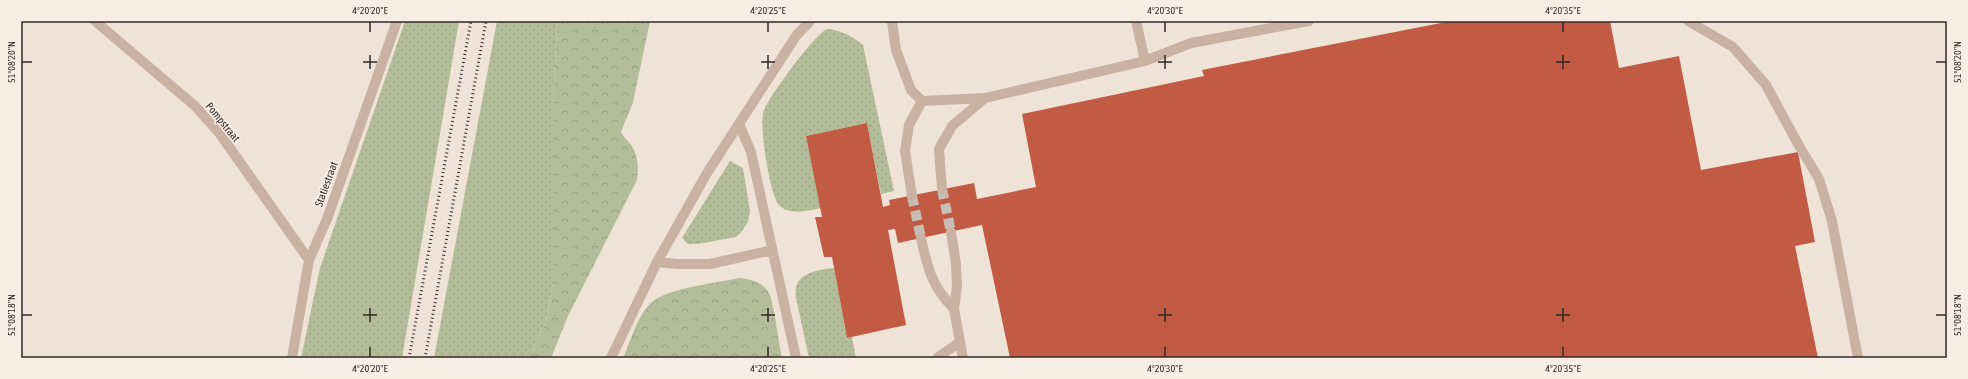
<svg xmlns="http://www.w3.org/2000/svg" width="1968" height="379" font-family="'Asap Condensed',sans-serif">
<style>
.grass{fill:url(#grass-dots)}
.forest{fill:url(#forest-crowns)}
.building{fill:#c15b44}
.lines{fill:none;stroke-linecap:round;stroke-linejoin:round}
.minor-tunnel{stroke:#c9beb4;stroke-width:10;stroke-dasharray:10 5;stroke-linecap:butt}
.minor{stroke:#c7b2a4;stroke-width:10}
.rail{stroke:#332926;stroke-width:3;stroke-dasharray:1 3;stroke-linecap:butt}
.ticks{fill:none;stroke:#332926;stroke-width:1.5}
.labels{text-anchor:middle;stroke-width:3.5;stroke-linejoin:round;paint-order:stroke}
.street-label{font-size:11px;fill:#332926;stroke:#f8ede3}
.neatline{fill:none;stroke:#332926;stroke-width:1.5}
.ticks-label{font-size:10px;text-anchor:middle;fill:#332926}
</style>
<defs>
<pattern id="grass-dots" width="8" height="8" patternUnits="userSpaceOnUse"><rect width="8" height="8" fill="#b3bd99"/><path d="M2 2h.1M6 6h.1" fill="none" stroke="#9aa284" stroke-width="1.8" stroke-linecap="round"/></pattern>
<pattern id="forest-crowns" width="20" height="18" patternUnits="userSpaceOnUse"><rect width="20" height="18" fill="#b3bd99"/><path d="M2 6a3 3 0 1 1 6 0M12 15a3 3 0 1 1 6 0" fill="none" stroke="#9aa284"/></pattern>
</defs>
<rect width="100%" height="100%" fill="#efe3d8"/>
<!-- grass -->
<path class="grass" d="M 405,21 L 459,21 L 402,358 L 301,358 L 320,268 Z
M 497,21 L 557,21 L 553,106 L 553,283 L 546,321 L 529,358 L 434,358 Z
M 827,29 C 842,30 851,36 863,45 L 894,191 L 881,194 L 867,123 L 806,136 L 821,208 C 811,210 797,214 787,210 C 785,210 781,207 779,205 C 770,195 758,124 764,110 C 771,94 814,35 827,29 Z
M 730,161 L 743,168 L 750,211 L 748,222 L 742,231 L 736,237 L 698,244 L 688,244 L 682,238 Z
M 834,268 L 847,338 L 852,337 L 856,358 L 810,358 L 808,354 L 796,298 C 792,274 815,270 834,268 Z"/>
<!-- forest -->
<path class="forest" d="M 557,21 L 650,21 L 633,102 L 621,132 C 624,138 628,140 631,145 C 638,155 639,168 637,180 L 568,316 L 551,358 L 529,358 L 546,321 L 553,283 L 553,106 Z
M 739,278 C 751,279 762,282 769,293 C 774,303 779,344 782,358 L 623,358 C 631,341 637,316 651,303 C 667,288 716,283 739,278 Z"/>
<!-- building -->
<path class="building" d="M 1451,21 L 1610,21 L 1619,68 L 1679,56 L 1701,170 L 1798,152 L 1815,242 L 1795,246 L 1818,358 L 1010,358 L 982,225 L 898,243 L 895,229 L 888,230 L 906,325 L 847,338 L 832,257 L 824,257 L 815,217 L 822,217 L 806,136 L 867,123 L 883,207 L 890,205 L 889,200 L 974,183 L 977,199 L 1036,187 L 1022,114 L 1204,76 L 1202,70 Z"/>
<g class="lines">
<!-- minor-tunnel -->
<path class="minor-tunnel" d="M 942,189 L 951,232
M 912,196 L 921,238"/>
<!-- minor -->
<path class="minor" d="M 95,21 L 195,106 L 220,134 L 309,260
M 892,21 L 896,50 L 911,90 L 922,101 L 985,98 L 1145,61 L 1191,43 L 1309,21
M 1136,21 L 1145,61
M 1688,21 L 1733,47 L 1766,85 L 1798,144 L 1819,179 L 1832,221 L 1858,358
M 739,124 L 751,152 L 796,358
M 942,189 L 939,149 L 952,126 L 985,98
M 912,196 L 905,151 L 909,125 L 922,101
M 951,232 L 956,264 L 957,286 L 954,309 L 963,358
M 921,238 C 928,269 931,285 954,309
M 657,262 L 677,264 L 710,264 L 772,250
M 292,358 L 309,260 L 327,219 L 397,21
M 611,358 L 657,262 L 707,173 L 796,36 L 810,21
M 937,358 L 960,342"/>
<!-- rail -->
<path class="rail" d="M 409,358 L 471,21
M 425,358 L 486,21"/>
</g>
<!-- ticks -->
<path class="ticks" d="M 370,22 L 370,32M 768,22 L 768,32M 1165,22 L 1165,32M 1563,22 L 1563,32M 370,55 L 370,69M 768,55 L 768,69M 1165,55 L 1165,69M 1563,55 L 1563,69M 22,62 L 32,62M 363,62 L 377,62M 761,62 L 775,62M 1158,62 L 1172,62M 1556,62 L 1570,62M 1936,62 L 1946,62M 370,308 L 370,322M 768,308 L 768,322M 1165,308 L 1165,322M 1563,308 L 1563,322M 22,315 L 32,315M 363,315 L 377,315M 761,315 L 775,315M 1158,315 L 1172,315M 1556,315 L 1570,315M 1936,315 L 1946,315M 370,347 L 370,357M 768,347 L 768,357M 1165,347 L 1165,357M 1563,347 L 1563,357"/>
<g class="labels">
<!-- street labels -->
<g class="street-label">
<text transform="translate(223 122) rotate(51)" y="4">Pompstraat</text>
<text transform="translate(326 184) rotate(-70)" y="4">Statiestraat</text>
</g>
</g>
<!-- border -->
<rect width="1968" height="379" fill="none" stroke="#f8ede3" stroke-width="44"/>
<rect x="22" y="22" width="1924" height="335" class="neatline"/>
<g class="ticks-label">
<text x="370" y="14">4°20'20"E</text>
<text x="768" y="14">4°20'25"E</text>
<text x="1165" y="14">4°20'30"E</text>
<text x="1563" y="14">4°20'35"E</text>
<text transform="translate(11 62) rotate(-90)" y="4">51°08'20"N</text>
<text transform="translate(1957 62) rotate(-90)" y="4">51°08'20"N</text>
<text transform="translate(11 315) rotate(-90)" y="4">51°08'18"N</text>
<text transform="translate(1957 315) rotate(-90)" y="4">51°08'18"N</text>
<text x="370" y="372">4°20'20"E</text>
<text x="768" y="372">4°20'25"E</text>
<text x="1165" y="372">4°20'30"E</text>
<text x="1563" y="372">4°20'35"E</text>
</g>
</svg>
